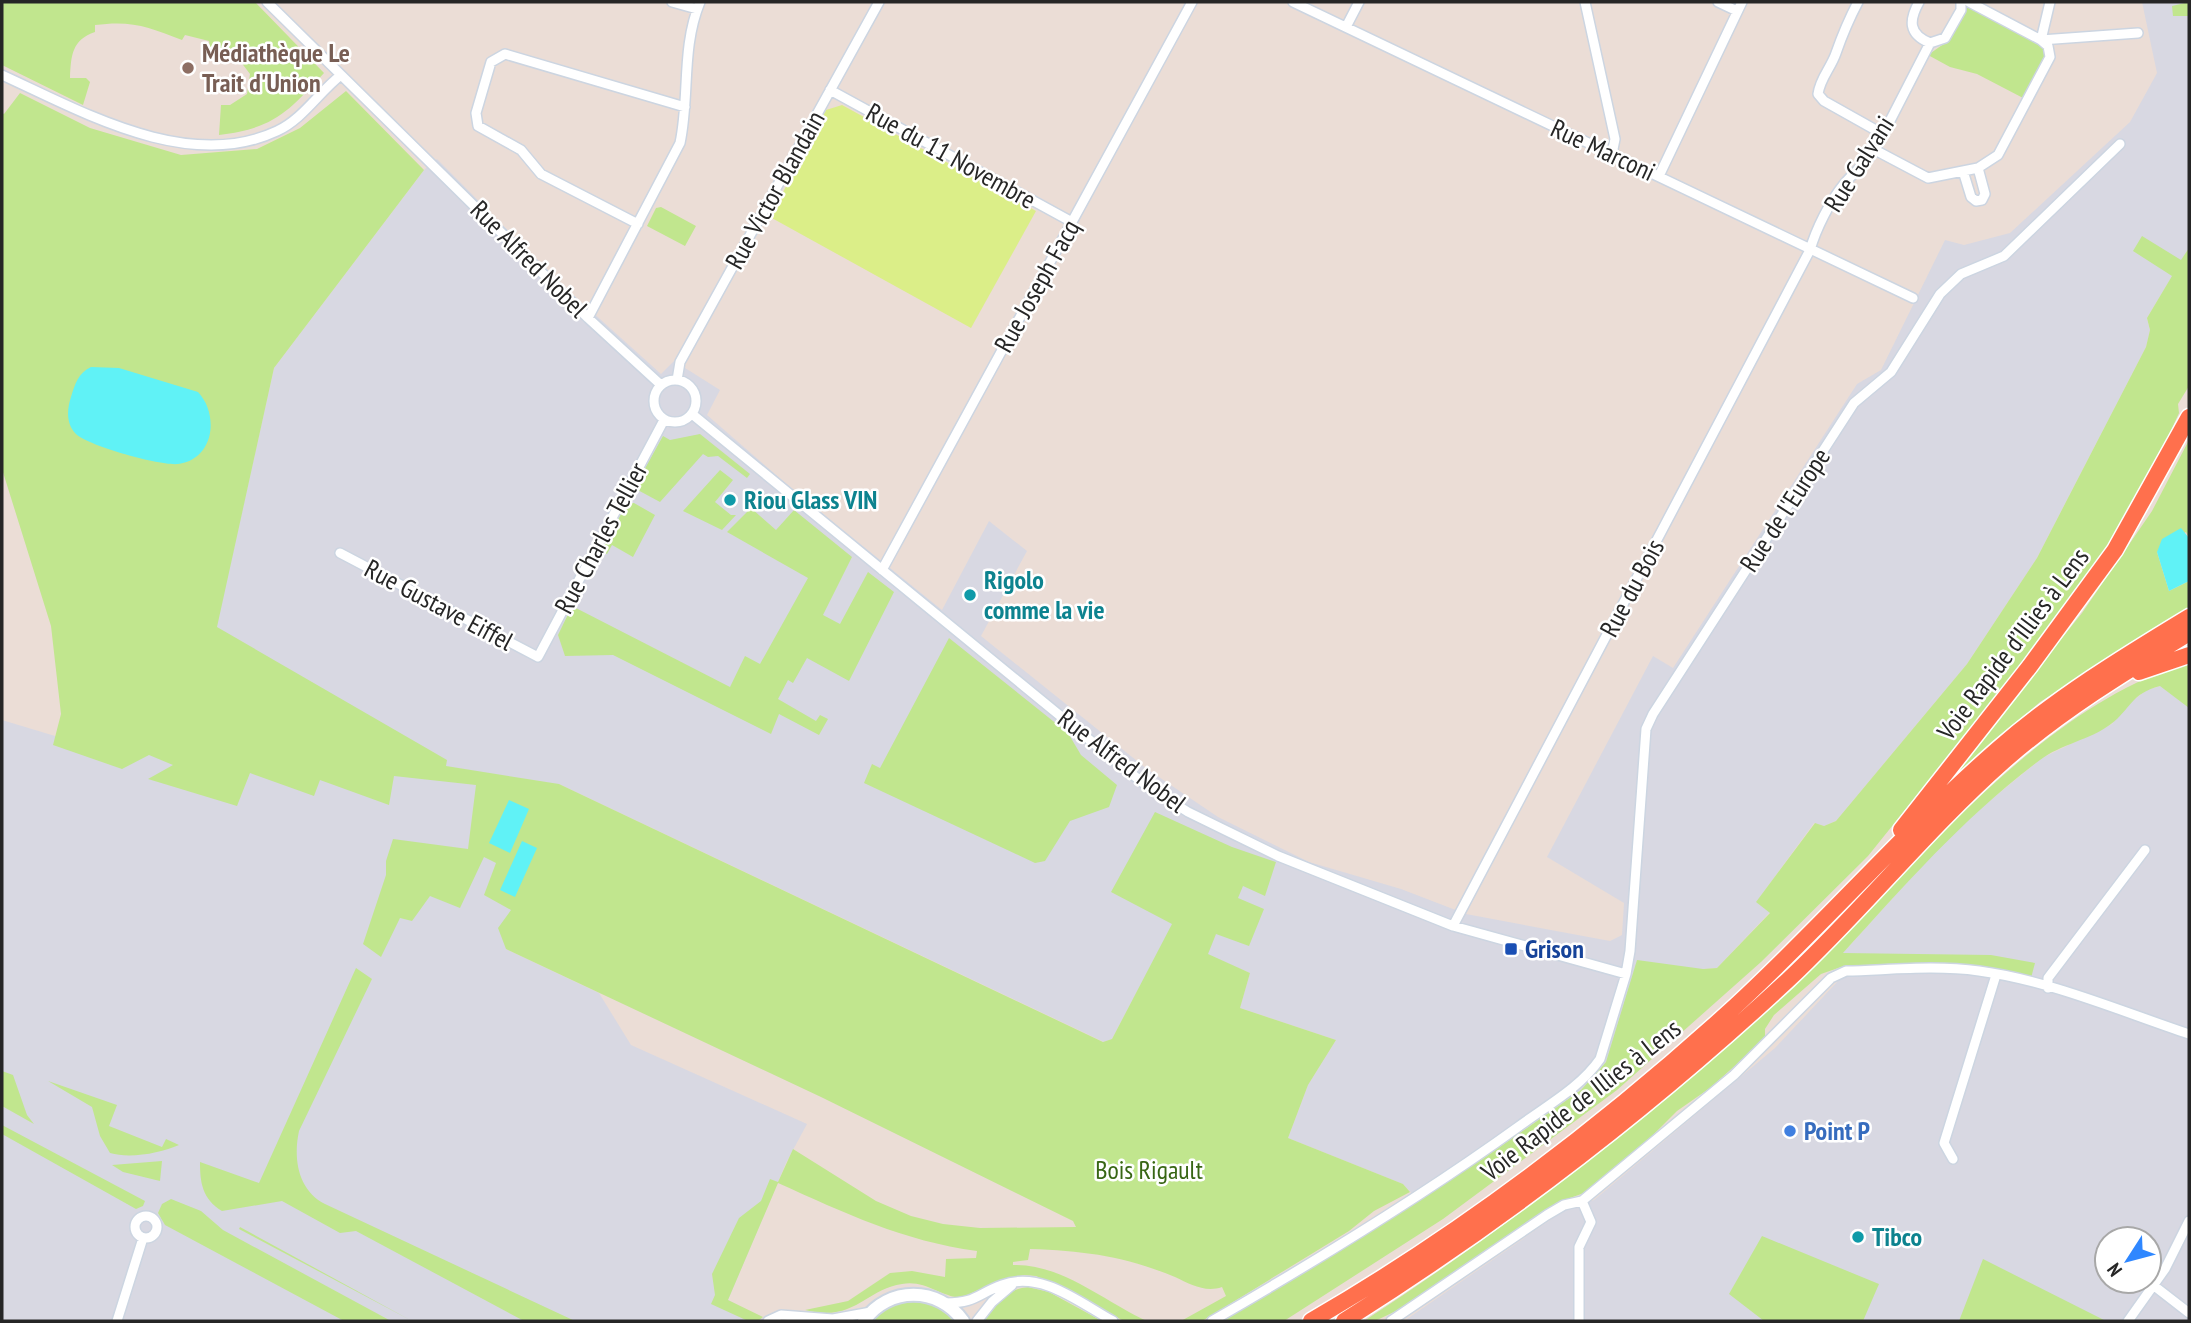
<svg xmlns="http://www.w3.org/2000/svg" width="2191" height="1323" font-family="'PT Sans Narrow',sans-serif">
<style>
.industrial{fill:#d8d8e2;fill-rule:evenodd}
.green{fill:#c1e68e}
.pitch{fill:#dbee88}
.water{fill:#60f2f6}
.lines{fill:none;stroke-linecap:round;stroke-linejoin:round}
.street-casing{stroke:#ccd5e1;stroke-width:12}
.secondary-casing{stroke:#ccd5e1;stroke-width:16}
.highway-casing{stroke:#fff;stroke-width:19}
.street{stroke:#fff;stroke-width:9}
.secondary{stroke:#fff;stroke-width:12}
.highway{stroke:#ff704d;stroke-width:16}
.education-dot{fill:#8d6e63;stroke:#fff;stroke-width:2.5}
.culture-dot{fill:#0f9aa8;stroke:#fff;stroke-width:2.5}
.transit-dot{fill:#1a4fb4;stroke:#fff;stroke-width:2.5}
.shop-dot{fill:#3f7fe0;stroke:#fff;stroke-width:2.5}
.labels{text-anchor:middle;stroke-width:5;stroke-linejoin:round;paint-order:stroke}
.education-label{font-size:26px;font-weight:bold;fill:#785e54;stroke:#fff;text-anchor:start}
.street-label{font-size:26px;fill:#262626;stroke:#fff}
.culture-label{font-size:26px;font-weight:bold;fill:#0d838f;stroke:#fff;text-anchor:start}
.transit-label{font-size:26px;font-weight:bold;fill:#164399;stroke:#fff;text-anchor:start}
.shop-label{font-size:26px;font-weight:bold;fill:#366cbe;stroke:#fff;text-anchor:start}
.park-label{font-size:26px;fill:#386614;stroke:#fff}
</style>
<rect width="100%" height="100%" fill="#ebddd6"/>
<!-- industrial -->
<path class="industrial" d="M 2142,2 L 2189,2 L 2189,248 L 2147,318 L 2150,330 L 2146,347 L 2037,558 L 1967,664 L 1836,821 L 1824,826 L 1814,823 L 1757,901 L 1770,912 L 1717,968 L 1703,969 L 1612,1044 L 1606,1062 L 1581,1090 L 1418,1200 L 1403,1184 L 1288,1138 L 1308,1085 L 1336,1040 L 1240,1008 L 1250,973 L 1166,937 L 1112,1039 L 1104,1042 L 559,784 L 506,949 L 599,993 L 631,1045 L 807,1124 L 786,1163 L 728,1300 L 767,1321 L 2,1321 L 2,720 L 55,736 L 189,750 L 274,368 L 424,170 L 437,159 L 560,283 L 661,374 L 674,361 L 720,390 L 707,415 L 791,488 L 942,610 L 989,521 L 1027,551 L 981,636 L 1147,769 L 1218,817 L 1309,862 L 1401,889 L 1466,914 L 1610,941 L 1622,935 L 1624,903 L 1547,857 L 1653,656 L 1673,668 L 1857,384 L 1881,370 L 1945,240 L 1964,245 L 2010,233 L 2130,122 L 2157,73 Z
M 2189,677 L 2189,1321 L 1404,1321 L 1568,1208 L 1594,1200 L 1775,1048 L 1839,980 L 1842,954 L 1939,847 L 1981,808 L 2042,758 L 2112,724 L 2129,703 L 2147,690 ZM 2107,1239 L 2149,1239 L 2149,1281 L 2107,1281 Z"/>
<!-- green -->
<path class="green" d="M 2,2 L 255,2 L 324,73 C 287,113 274,128 219,135 L 221,105 L 230,105 L 247,94 L 250,74 L 231,49 L 210,47 L 209,41 L 185,35 L 182,40 C 149,27 132,20 95,25 L 95,32 C 72,40 71,55 70,78 L 86,78 L 90,82 L 83,105 L 2,65 Z
M 2189,2 L 2189,16 L 2173,16 L 2172,6 Z
M 1969,5 L 2043,46 L 2046,58 L 2025,99 L 1977,74 L 1950,67 L 1928,55 L 1945,43 Z
M 346,91 L 424,170 L 274,368 L 217,627 L 447,760 L 446,766 L 559,784 L 1103,1042 L 1112,1039 L 1172,924 L 1111,892 L 1155,812 L 1232,847 L 1276,862 L 1265,896 L 1243,886 L 1238,898 L 1264,909 L 1249,946 L 1216,934 L 1208,954 L 1250,973 L 1240,1008 L 1336,1040 L 1308,1085 L 1288,1138 L 1403,1184 L 1410,1192 L 1374,1211 L 1349,1231 L 1202,1321 L 1181,1321 L 1226,1296 L 1222,1287 C 1205,1293 1190,1284 1175,1277 C 1124,1256 1085,1251 1030,1249 L 1028,1260 L 1013,1262 L 1013,1265 C 1061,1263 1105,1302 1147,1321 L 1124,1321 L 1036,1276 L 1024,1275 L 1000,1280 L 961,1298 C 939,1296 926,1280 902,1284 C 866,1289 854,1323 805,1310 L 848,1301 L 890,1273 L 912,1271 L 945,1277 L 946,1259 L 976,1258 L 977,1251 C 903,1241 845,1213 778,1183 L 728,1300 L 763,1317 L 758,1321 L 748,1321 L 711,1304 L 715,1295 L 712,1274 L 739,1218 L 761,1201 L 770,1179 L 778,1182 L 793,1149 L 876,1201 L 911,1216 L 943,1224 L 980,1228 L 1076,1227 L 1073,1221 L 821,1097 L 506,949 L 498,928 L 511,910 L 484,895 L 496,863 L 484,857 L 460,908 L 430,896 L 412,921 L 400,918 L 381,957 L 363,944 L 386,875 L 386,861 L 393,839 L 468,849 L 476,785 L 394,776 L 389,805 L 320,780 L 314,796 L 250,773 L 237,806 L 148,779 L 173,765 L 149,755 L 122,769 L 53,745 L 61,714 L 51,626 L 2,469 L 2,113 L 4,114 L 20,93 L 90,128 L 181,155 L 257,149 L 300,128 Z
M 661,207 L 696,226 L 685,246 L 647,226 L 656,208 Z
M 2142,236 L 2181,260 L 2189,248 L 2189,386 L 2178,404 L 2179,413 L 2147,483 L 2108,545 L 1995,698 L 1868,856 L 1761,962 L 1617,1090 L 1443,1219 L 1284,1321 L 1221,1321 L 1481,1160 L 1581,1090 L 1606,1062 L 1637,960 L 1703,969 L 1717,968 L 1770,913 L 1756,902 L 1815,823 L 1824,826 L 1836,821 L 1967,664 L 2037,558 L 2146,347 L 2150,330 L 2147,318 L 2172,276 L 2133,251 Z
M 700,434 L 750,474 L 747,478 L 718,456 L 708,457 L 703,454 L 660,502 L 634,488 L 663,436 L 670,440 Z
M 2189,440 L 2189,538 L 2186,532 L 2157,552 L 2169,591 L 2189,581 L 2189,607 L 2040,702 L 1959,772 L 1961,764 L 2082,613 L 2152,511 Z
M 720,470 L 733,480 L 715,502 L 731,515 L 736,515 L 722,530 L 683,511 Z
M 627,503 L 634,503 L 655,515 L 633,557 L 612,545 L 607,554 L 601,551 Z
M 751,508 L 776,530 L 794,510 L 852,557 L 823,615 L 840,624 L 868,572 L 894,592 L 849,681 L 807,658 L 793,683 L 788,680 L 778,699 L 816,721 L 820,715 L 828,719 L 819,735 L 779,714 L 771,734 L 613,655 L 565,656 L 558,635 L 572,606 L 730,687 L 745,656 L 760,664 L 808,578 L 727,532 Z
M 949,638 L 1068,733 L 1081,755 L 1117,785 L 1109,807 L 1070,821 L 1045,861 L 1035,863 L 864,783 L 872,764 L 880,768 Z
M 2189,661 L 2189,708 L 2160,686 C 2130,694 2131,709 2111,724 C 2090,740 2061,744 2040,760 C 1965,816 1905,885 1843,953 L 1991,955 L 2035,963 L 2031,978 L 1957,965 L 1841,967 L 1821,974 L 1774,1015 L 1765,1029 L 1765,1039 L 1710,1088 L 1677,1111 L 1638,1150 L 1584,1193 L 1556,1203 L 1491,1251 L 1396,1311 L 1375,1321 L 1364,1321 C 1512,1225 1650,1116 1781,997 C 1907,881 2021,717 2189,661 Z
M 356,968 L 372,979 L 299,1131 C 293,1159 298,1190 325,1204 L 575,1321 L 524,1321 L 356,1231 L 340,1233 L 282,1201 L 222,1211 C 202,1199 200,1182 200,1162 L 259,1183 Z
M 2,1071 L 13,1075 L 27,1115 L 34,1124 L 2,1106 Z
M 48,1081 L 117,1105 L 109,1126 L 162,1147 L 166,1139 L 179,1145 C 161,1153 130,1159 110,1153 L 100,1136 L 92,1107 Z
M 2,1125 L 145,1201 L 143,1206 L 136,1209 L 2,1134 Z
M 162,1161 L 160,1181 L 123,1172 L 112,1165 Z
M 171,1199 L 201,1211 L 223,1230 L 391,1321 L 344,1321 L 165,1225 L 158,1213 L 162,1204 Z
M 240,1227 L 412,1321 L 239,1229 Z
M 1762,1236 L 1879,1284 L 1863,1321 L 1764,1321 L 1729,1294 Z
M 1983,1259 L 2106,1321 L 1959,1321 Z
M 1028,1287 L 1049,1292 L 1102,1321 L 981,1321 C 991,1304 1008,1289 1028,1287 Z
M 906,1300 L 930,1302 L 956,1321 L 871,1321 L 886,1307 Z"/>
<!-- pitch -->
<path class="pitch" d="M 842,105 L 1036,211 L 971,328 L 770,217 L 826,110 Z"/>
<!-- water -->
<path class="water" d="M 91,367 L 119,368 L 198,392 C 219,414 215,459 178,464 C 161,466 87,446 75,433 C 66,423 67,409 71,397 C 75,384 78,373 91,367 Z
M 2181,528 L 2189,538 L 2189,581 L 2169,591 L 2157,552 L 2162,539 Z
M 509,800 L 529,809 L 510,853 L 489,843 Z
M 522,841 L 537,848 L 515,897 L 500,890 Z"/>
<g class="lines">
<!-- street casing -->
<g class="street-casing">
<path id="street" d="M 267,2 L 588,318 L 661,385
M 672,2 L 697,9
M 1293,2 L 1913,298
M 1585,2 L 1615,139 L 1612,154
M 1718,2 L 1737,11
M 1858,2 C 1848,21 1843,33 1836,53 C 1831,68 1820,78 1818,94 L 1824,101 L 1881,133
M 1919,2 C 1909,20 1908,34 1930,43 L 1945,38 L 1961,10 L 1961,2
M 1346,27 L 1359,2
M 2041,40 L 2138,33
M 2041,40 L 2050,2
M 2,75 C 81,111 188,173 277,131 C 303,119 319,92 341,75
M 830,90 L 1072,222
M 1875,150 L 1928,178 L 1978,168 L 1998,155 L 2050,57 L 2048,46 L 2041,40 L 1969,2
M 1963,171 L 1971,197 L 1976,201 L 1982,200 L 1985,194 L 1978,168
M 1659,176 L 1742,2
M 638,224 L 541,174 L 521,150 L 478,126 L 476,113 L 491,62 L 505,54 L 685,107
M 588,318 L 680,143 C 690,96 681,48 700,2
M654 401a21 21 0 1 1 42 0a21 21 0 1 1-42 0Z
M 677,380 L 680,362 L 879,2
M 692,414 L 1108,755 L 1147,786 L 1188,812 L 1278,856 L 1453,926 L 1626,974
M 340,553 L 538,657 L 664,420
M 882,570 L 1192,2
M 1453,926 L 1810,250 C 1816,229 1830,201 1844,184 C 1854,172 1866,164 1875,150 L 1930,43
M 2048,988 L 2048,978 L 2145,850
M 1953,1159 L 1944,1143 L 1996,975
M 1582,1201 L 1734,1075 L 1831,978 L 1846,971 C 1890,970 1935,965 1979,971 C 2048,980 2123,1012 2189,1034
M135 1227a11 11 0 1 1 22 0a11 11 0 1 1-22 0Z
M 2153,1285 L 2189,1313
M 946,1303 C 976,1303 977,1294 1002,1285 C 1041,1270 1080,1303 1113,1321
M 117,1321 L 143,1238
M 768,1321 L 781,1315 L 833,1319 L 871,1312
M 977,1321 L 992,1302 L 1012,1285
M 1212,1321 C 1316,1261 1421,1197 1518,1127 C 1546,1106 1580,1088 1600,1059 L 1626,974 L 1630,951 L 1646,729 L 1653,714 L 1854,403 L 1891,372 L 1940,294 L 1961,274 L 2004,256 L 2120,144
M 1391,1321 L 1547,1215 L 1564,1205 L 1582,1201
M 1579,1321 L 1579,1247 L 1591,1222 L 1582,1201
M 2128,1321 L 2165,1269 L 2189,1221"/>
</g>
<!-- secondary casing -->
<g class="secondary-casing">
<path id="secondary" d="M 864,1321 C 888,1286 939,1286 963,1321"/>
</g>
<!-- highway casing -->
<g class="highway-casing">
<path id="highway" d="M 2139,672 L 2189,655
M 1901,830 L 2030,666 L 2115,550 L 2189,417
M 1311,1321 C 1461,1234 1602,1127 1730,1011 C 1822,927 1904,831 1998,749 C 2056,698 2123,657 2189,617
M 1344,1321 C 1503,1221 1650,1108 1788,980 C 1863,910 1927,829 2004,761 C 2061,711 2125,672 2189,633"/>
</g>
<!-- street -->
<use href="#street" class="street"/>
<!-- secondary -->
<use href="#secondary" class="secondary"/>
<!-- highway -->
<use href="#highway" class="highway"/>
</g>
<!-- markers -->
<circle class="education-dot" cx="188" cy="68" r="7"/>
<g class="culture-dot">
<circle cx="730" cy="500" r="7"/>
<circle cx="970" cy="595" r="7"/>
<circle cx="1858" cy="1237" r="7"/>
</g>
<rect class="transit-dot" x="1504" y="942" width="14" height="14" rx="3.5"/>
<circle class="shop-dot" cx="1790" cy="1131" r="7"/>
<g class="labels">
<!-- education labels -->
<g class="education-label">
<text x="202" y="62">Médiathèque Le<tspan x="202" dy="30">Trait d'Union</tspan></text>
</g>
<!-- street labels -->
<g class="street-label">
<text transform="translate(1603 150) rotate(25)" y="9">Rue Marconi</text>
<text transform="translate(951 156) rotate(29)" y="9">Rue du 11 Novembre</text>
<text transform="translate(1859 164) rotate(-58)" y="9">Rue Galvani</text>
<text transform="translate(775 190) rotate(-61)" y="9">Rue Victor Blandain</text>
<text transform="translate(529 259) rotate(45)" y="9">Rue Alfred Nobel</text>
<text transform="translate(1037 286) rotate(-61)" y="9">Rue Joseph Facq</text>
<text transform="translate(1785 510) rotate(-57)" y="9">Rue de l'Europe</text>
<text transform="translate(601 538) rotate(-62)" y="9">Rue Charles Tellier</text>
<text transform="translate(1632 588) rotate(-62)" y="9">Rue du Bois</text>
<text transform="translate(439 605) rotate(28)" y="9">Rue Gustave Eiffel</text>
<text transform="translate(2013 644) rotate(-53)" y="9">Voie Rapide d’Illies à Lens</text>
<text transform="translate(1122 761) rotate(37)" y="9">Rue Alfred Nobel</text>
<text transform="translate(1581 1100) rotate(-38)" y="9">Voie Rapide de Illies à Lens</text>
</g>
<!-- culture labels -->
<g class="culture-label">
<text x="744" y="509">Riou Glass VIN</text>
<text x="984" y="589">Rigolo<tspan x="984" dy="30">comme la vie</tspan></text>
<text x="1872" y="1246">Tibco</text>
</g>
<!-- transit labels -->
<g class="transit-label">
<text x="1525" y="958">Grison</text>
</g>
<!-- shop labels -->
<g class="shop-label">
<text x="1804" y="1140">Point P</text>
</g>
<!-- park labels -->
<g class="park-label">
<text x="1149" y="1179">Bois Rigault</text>
</g>
</g>
<!-- border -->
<rect width="2191" height="1323" fill="none" stroke="#262626" stroke-width="7"/>
<!-- north arrow -->
<g transform="translate(2128 1260) rotate(234)"><circle r="33" fill="#ffffff" stroke="#a8a8a8" stroke-width="2"/>
<path d="M0-5L12 26L0 18L-12 26Z" fill="#2f87ff"/>
<text y="-10" font-size="19" font-weight="bold" text-anchor="middle" fill="#262626">N</text>
</g>
</svg>
